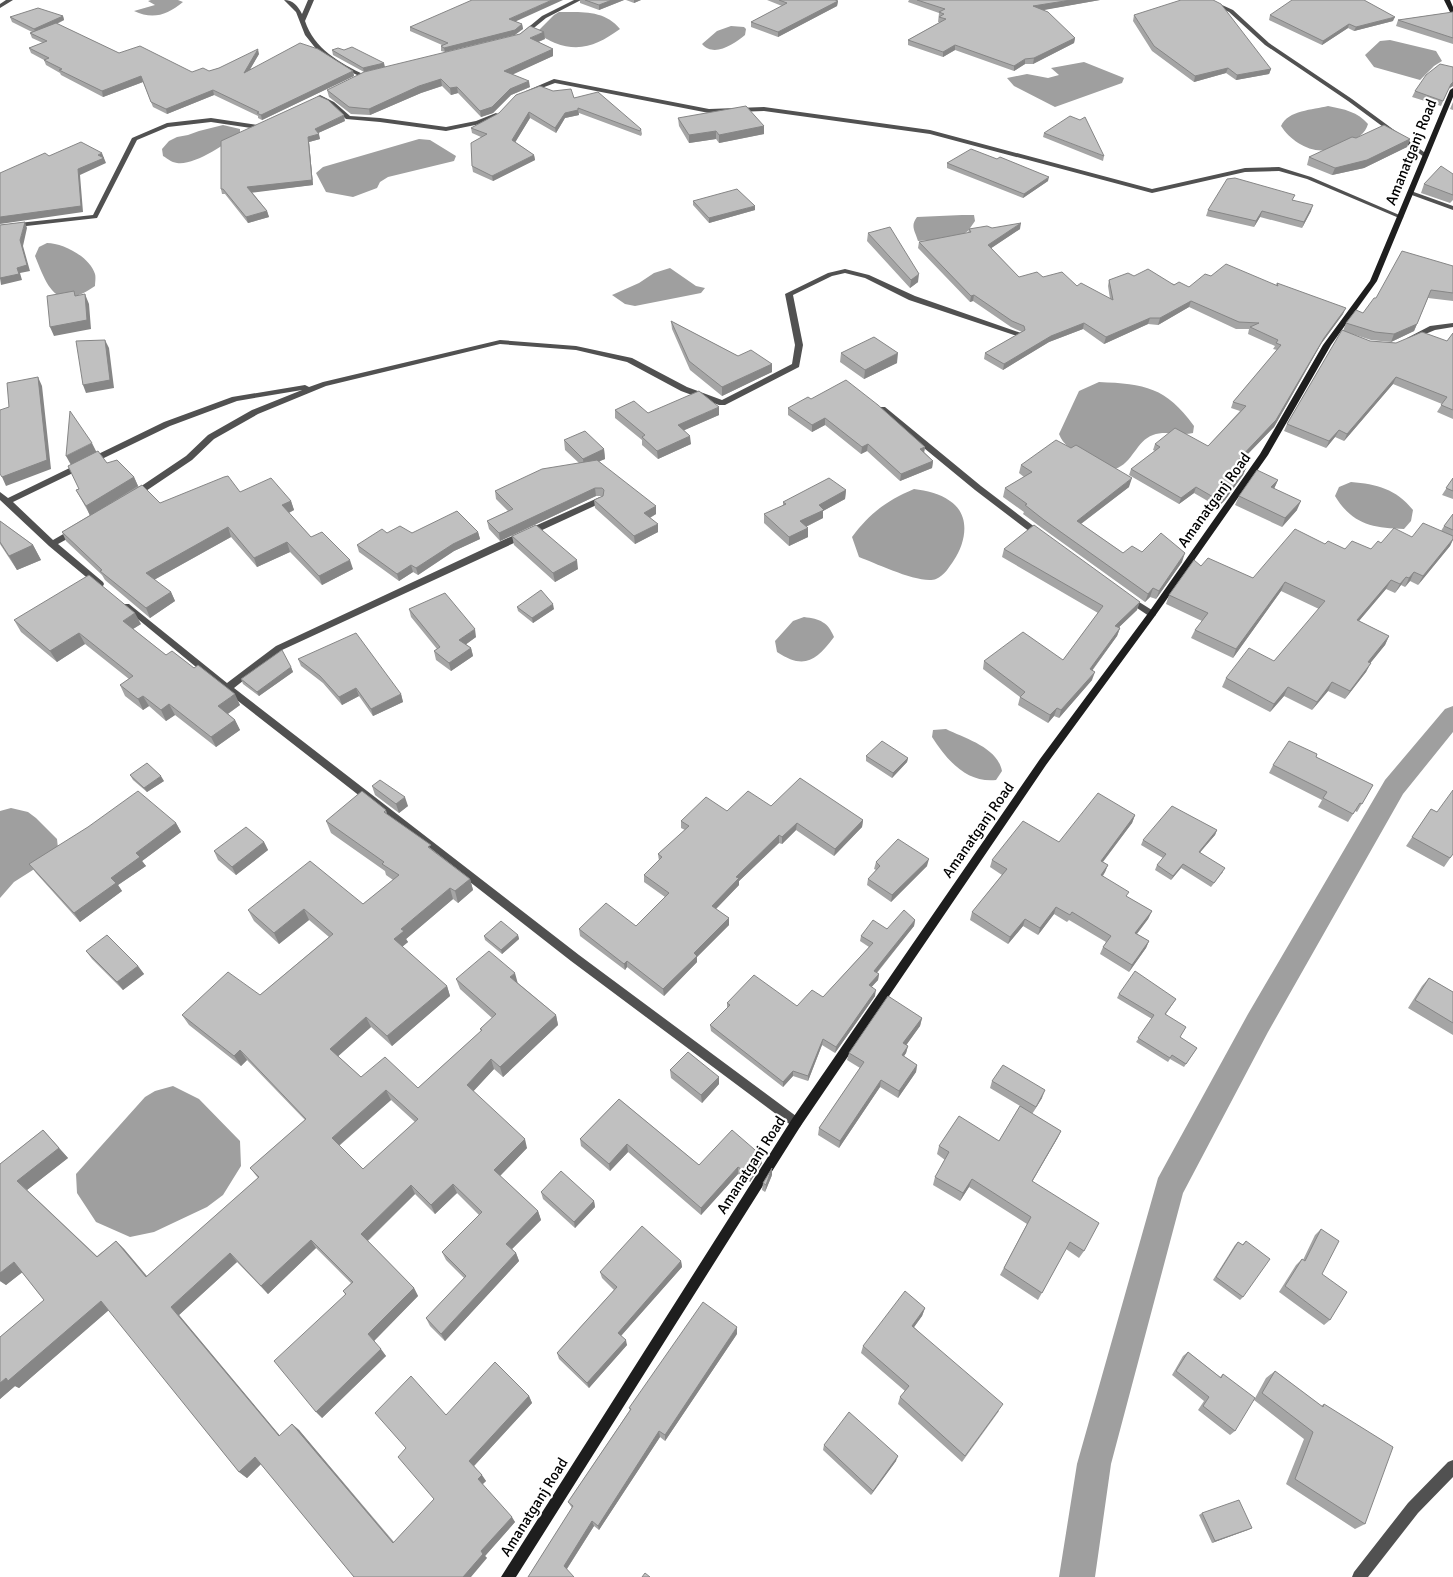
<svg xmlns="http://www.w3.org/2000/svg" width="1453" height="1577" font-family="Signika,sans-serif">
<style>
.water{fill:#9f9f9f}
.lines{fill:none;stroke-linecap:round;stroke-linejoin:round}
.canal{fill:#9f9f9f;fill-rule:evenodd}
.minor{fill:#515151;fill-rule:evenodd}
.secondary{fill:#1e1e1e;fill-rule:evenodd}
.wall{fill:#a5a5a5;fill-rule:evenodd}
.shaded-wall{fill:#868686}
.building{fill:#c0c0c0;stroke:#868686;fill-rule:evenodd}
.labels{text-anchor:middle;stroke-width:4.5;stroke-linejoin:round;paint-order:stroke}
.street-label{font-size:15px;fill:#000;stroke:#fff}
</style>
<rect width="100%" height="100%" fill="#fff"/>
<!-- water -->
<path class="water" d="M 151,0 L 178,0 L 183,2 C 167,15 153,20 134,11 L 155,5 L 148,1 Z
M 559,12 C 582,12 605,10 620,29 C 599,44 581,53 555,43 C 549,40 543,38 539,33 L 539,30 L 554,15 Z
M 731,26 L 744,27 L 746,29 L 745,35 C 734,44 714,58 702,44 L 717,31 Z
M 1390,40 L 1436,51 L 1442,61 L 1434,66 L 1420,80 L 1374,67 L 1365,55 L 1380,41 Z
M 1084,62 L 1124,78 L 1122,83 L 1055,107 L 1014,86 L 1007,78 L 1027,74 L 1048,78 L 1059,75 L 1051,68 Z
M 1328,106 C 1344,109 1358,112 1368,124 C 1365,134 1358,138 1349,142 C 1342,144 1334,149 1327,150 C 1309,153 1290,140 1281,126 C 1288,110 1313,110 1328,106 Z
M 223,125 L 240,129 L 240,133 C 227,143 194,166 177,163 C 171,162 168,159 163,156 L 162,149 L 169,141 L 177,137 L 188,135 L 199,131 Z
M 419,139 L 430,140 L 456,156 L 454,161 L 388,177 L 380,182 L 377,188 L 353,197 L 326,192 L 316,173 L 323,167 Z
M 962,215 L 974,215 L 975,221 L 968,231 L 958,238 L 918,241 C 915,231 910,226 917,217 Z
M 47,243 C 63,243 90,257 95,274 C 96,277 95,283 95,286 C 56,313 48,288 35,256 L 39,247 Z
M 670,268 L 696,286 L 705,288 L 701,293 L 635,306 L 625,304 L 612,295 L 639,283 L 654,273 Z
M 1099,382 C 1145,384 1166,387 1194,426 L 1193,433 C 1180,436 1165,430 1153,435 C 1136,441 1133,463 1115,469 C 1098,461 1066,454 1059,434 L 1079,391 Z
M 1351,482 C 1377,484 1396,489 1413,510 L 1411,521 L 1404,529 C 1372,528 1352,524 1335,496 L 1339,487 Z
M 914,489 C 927,491 939,493 950,501 C 971,515 966,542 954,560 C 950,566 944,576 936,579 C 921,585 875,563 859,557 L 852,537 C 870,513 886,501 914,489 Z
M 804,617 C 820,619 828,622 834,637 C 816,661 804,670 777,652 L 775,641 L 793,621 Z
M 946,729 C 966,739 997,747 1002,771 L 996,780 C 966,783 947,760 932,737 L 933,730 Z
M 11,808 L 28,812 L 36,818 L 57,839 L 58,848 L 36,868 L 14,882 L 0,898 L 0,811 Z
M 173,1086 L 199,1099 L 240,1141 L 241,1166 L 223,1195 L 207,1207 L 154,1232 L 130,1237 L 96,1222 L 77,1193 L 76,1174 L 145,1097 L 155,1091 Z"/>
<g class="lines">
<!-- canal -->
<path class="canal" d="M 1453,706 L 1453,732 L 1403,794 L 1268,1032 L 1183,1193 L 1111,1464 L 1095,1577 L 1059,1577 L 1077,1464 L 1158,1178 L 1248,1014 L 1385,780 L 1445,709 Z"/>
<!-- minor -->
<path class="minor" d="M 6,0 L 13,0 L 0,8 L 0,4 Z
M 284,0 C 293,0 298,6 302,14 L 308,0 L 314,0 L 305,21 C 314,49 340,63 365,75 L 365,77 L 361,77 L 337,65 L 317,50 L 305,35 L 296,12 Z
M 574,0 L 581,0 L 546,18 L 524,36 L 519,35 L 542,16 Z
M 1204,0 L 1211,0 L 1233,10 L 1269,43 L 1352,99 L 1428,155 L 1428,157 L 1424,157 L 1348,101 L 1265,45 L 1229,12 Z
M 554,79 L 709,109 L 764,107 L 930,130 L 1152,189 L 1245,168 L 1279,167 L 1311,177 L 1404,217 L 1399,218 L 1307,179 L 1279,171 L 1245,172 L 1152,193 L 930,134 L 764,111 L 709,113 L 555,83 L 531,92 L 526,91 Z
M 320,95 L 334,102 L 350,116 L 380,118 L 446,127 L 476,121 L 496,113 L 499,115 L 480,124 L 446,131 L 380,122 L 346,119 L 330,104 L 318,98 L 317,97 Z
M 211,118 L 257,125 L 264,122 L 267,124 L 258,129 L 211,122 L 168,127 L 137,140 L 97,218 L 0,229 L 0,225 L 93,215 L 132,138 L 167,123 Z
M 1411,191 L 1453,206 L 1453,210 L 1409,194 L 1408,193 Z
M 845,269 L 869,275 L 915,296 L 1021,333 L 1020,335 L 1014,335 L 909,300 L 865,278 L 845,273 L 832,276 L 793,295 L 803,345 L 799,367 L 725,405 L 719,405 L 681,391 L 627,362 L 576,350 L 500,344 L 326,386 L 258,414 L 214,439 L 192,460 L 137,497 L 131,497 L 131,493 L 186,456 L 208,435 L 252,410 L 302,390 L 237,401 L 170,426 L 13,502 L 53,540 L 72,529 L 78,529 L 78,533 L 58,544 L 103,582 L 104,584 L 103,586 L 97,586 L 49,546 L 0,500 L 0,492 L 8,498 L 164,422 L 232,397 L 305,385 L 309,387 L 323,382 L 500,340 L 576,346 L 632,358 L 687,387 L 722,400 L 792,364 L 795,345 L 785,294 L 828,273 Z
M 1453,323 L 1453,327 L 1435,330 L 1411,340 L 1407,338 L 1430,326 Z
M 879,407 L 885,407 L 981,486 L 1044,534 L 1044,538 L 1038,538 L 975,490 L 879,411 Z
M 600,497 L 604,500 L 603,502 L 282,650 L 234,688 L 579,955 L 800,1119 L 802,1123 L 800,1127 L 796,1129 L 571,961 L 224,690 L 122,606 L 123,604 L 129,604 L 227,683 L 276,646 L 490,546 Z
M 1128,595 L 1155,612 L 1156,614 L 1155,616 L 1149,616 L 1125,600 L 1124,598 Z
M 1453,1460 L 1453,1477 L 1418,1513 L 1368,1577 L 1352,1577 L 1354,1572 L 1408,1503 L 1448,1462 Z"/>
<!-- secondary -->
<path class="secondary" d="M 1444,0 L 1450,0 L 1453,7 L 1453,14 L 1450,12 Z
M 1453,88 L 1453,97 L 1377,281 L 1331,345 L 1268,455 L 1155,616 L 1046,765 L 800,1127 L 516,1577 L 501,1577 L 792,1119 L 1040,759 L 1149,612 L 1260,454 L 1323,345 L 1370,281 L 1450,90 Z"/>
</g>
<!-- wall -->
<path class="wall" d="M 580,0 L 624,0 L 599,10 L 580,3 Z
M 626,0 L 641,0 L 634,3 Z
M 767,0 L 835,0 L 838,1 L 837,6 L 778,37 L 751,27 L 751,22 L 782,6 Z
M 909,0 L 1100,0 L 1042,10 L 1075,38 L 1074,43 L 1033,64 L 1025,64 L 1014,71 L 955,50 L 943,57 L 908,45 L 908,40 L 940,22 L 938,22 L 939,13 L 908,2 Z
M 1453,12 L 1453,44 L 1396,26 L 1398,20 Z
M 1134,15 L 1271,69 L 1269,74 L 1236,80 L 1226,73 L 1194,82 L 1152,51 L 1133,21 Z
M 1270,15 L 1393,21 L 1354,31 L 1348,28 L 1322,45 L 1269,20 Z
M 63,16 L 64,20 L 57,24 L 119,53 L 192,72 L 209,71 L 219,68 L 259,54 L 250,69 L 353,71 L 354,76 L 262,120 L 258,118 L 258,116 L 214,95 L 167,114 L 153,107 L 143,82 L 103,97 L 61,75 L 60,73 L 46,65 L 44,60 L 31,53 L 29,48 L 43,43 L 32,38 L 30,33 L 32,32 L 12,22 L 10,17 Z
M 515,21 L 522,24 L 523,29 L 445,52 L 441,51 L 441,46 L 442,45 L 410,31 L 410,27 Z
M 545,39 L 538,42 L 553,49 L 553,56 L 512,74 L 530,87 L 511,95 L 493,113 L 481,117 L 458,93 L 451,95 L 442,86 L 421,93 L 370,115 L 351,114 L 329,97 L 327,90 Z
M 332,50 L 344,50 L 384,63 L 364,72 L 333,55 Z
M 1453,67 L 1453,86 L 1448,89 L 1441,106 L 1412,97 L 1415,91 Z
M 574,98 L 641,129 L 642,134 L 641,136 L 579,113 L 579,115 L 565,118 L 556,133 L 530,118 L 515,142 L 534,155 L 535,160 L 493,181 L 473,172 L 472,166 L 481,137 L 472,133 L 471,128 Z
M 1453,102 L 1453,110 L 1450,109 Z
M 678,118 L 764,126 L 764,134 L 719,143 L 716,139 L 689,143 L 679,126 Z
M 345,121 L 318,133 L 320,139 L 309,142 L 313,185 L 252,192 L 267,211 L 269,217 L 248,223 L 225,194 L 222,194 L 221,189 L 221,141 Z
M 1044,133 L 1104,156 L 1103,161 L 1043,137 Z
M 1356,138 L 1410,139 L 1407,147 L 1364,168 L 1332,175 L 1307,165 L 1309,157 Z
M 997,159 L 1048,181 L 1023,198 L 947,168 L 947,163 Z
M 1453,174 L 1453,200 L 1450,203 L 1421,193 L 1424,184 Z
M 1293,200 L 1311,211 L 1302,228 L 1260,217 L 1254,227 L 1206,216 L 1208,210 Z
M 693,201 L 755,210 L 709,223 L 693,205 Z
M 992,228 L 1020,229 L 991,248 L 1019,277 L 1043,277 L 1077,286 L 1110,299 L 1108,286 L 1109,280 L 1134,276 L 1189,287 L 1211,276 L 1276,285 L 1277,283 L 1343,314 L 1321,344 L 1274,427 L 1241,461 L 1239,465 L 1246,468 L 1243,475 L 1225,500 L 1218,507 L 1194,493 L 1179,504 L 1129,475 L 1131,469 L 1155,451 L 1153,450 L 1155,444 L 1208,446 L 1240,411 L 1231,408 L 1233,402 L 1277,350 L 1273,349 L 1275,346 L 1248,334 L 1249,329 L 1236,329 L 1189,307 L 1158,325 L 1148,324 L 1104,344 L 1083,329 L 1049,342 L 1003,370 L 984,359 L 985,353 L 1022,332 L 1011,327 L 973,301 L 970,302 L 918,248 L 919,242 L 968,233 L 969,229 Z
M 868,233 L 918,282 L 910,288 L 867,241 Z
M 1453,266 L 1453,301 L 1428,298 L 1414,331 L 1391,342 L 1371,340 L 1346,332 L 1370,341 L 1396,343 L 1447,341 L 1453,333 L 1453,419 L 1437,412 L 1442,404 L 1393,384 L 1344,441 L 1335,437 L 1326,448 L 1284,431 L 1287,424 L 1343,331 L 1346,323 L 1363,313 L 1376,298 Z
M 671,321 L 738,356 L 772,364 L 772,372 L 722,396 L 690,370 L 672,329 Z
M 841,353 L 897,363 L 864,379 L 840,362 Z
M 811,399 L 925,447 L 924,452 L 933,461 L 932,468 L 900,481 L 867,451 L 861,454 L 825,425 L 812,432 L 788,415 L 788,408 Z
M 615,410 L 648,413 L 719,415 L 684,430 L 691,444 L 658,459 L 642,445 L 642,440 L 615,418 Z
M 564,440 L 604,449 L 605,459 L 599,461 L 656,514 L 650,518 L 658,532 L 635,544 L 595,508 L 594,500 L 602,496 L 596,496 L 500,541 L 489,529 L 487,521 L 508,511 L 496,499 L 495,491 L 579,463 L 565,450 Z
M 97,452 L 107,463 L 134,477 L 138,486 L 160,503 L 240,492 L 291,501 L 294,510 L 289,513 L 311,537 L 353,569 L 322,585 L 290,552 L 257,567 L 231,537 L 154,580 L 171,592 L 175,601 L 150,618 L 105,580 L 102,575 L 66,541 L 62,532 L 90,515 L 76,490 L 79,489 Z
M 1021,465 L 1129,487 L 1081,524 L 1123,553 L 1142,552 L 1182,562 L 1156,599 L 1150,597 L 1145,602 L 1042,528 L 1023,514 L 1024,512 L 1003,497 L 1005,488 L 1024,477 L 1019,473 Z
M 1453,478 L 1453,499 L 1442,495 Z
M 1278,480 L 1274,488 L 1297,510 L 1282,527 L 1235,505 L 1239,496 Z
M 846,490 L 845,499 L 823,511 L 823,518 L 806,527 L 808,528 L 808,537 L 789,546 L 764,523 L 764,514 L 783,506 L 783,502 Z
M 1453,514 L 1453,540 L 1450,546 L 1418,585 L 1410,581 L 1405,587 L 1401,585 L 1395,593 L 1386,589 L 1359,621 L 1389,636 L 1385,645 L 1370,663 L 1366,672 L 1345,699 L 1328,691 L 1312,710 L 1284,696 L 1270,712 L 1222,687 L 1226,678 L 1274,661 L 1319,609 L 1281,591 L 1233,658 L 1191,638 L 1195,630 L 1202,621 L 1166,604 L 1169,595 L 1201,566 L 1253,578 L 1325,544 L 1345,549 L 1371,549 L 1381,543 L 1441,531 L 1444,526 Z
M 0,521 L 33,545 L 41,560 L 17,570 L 0,544 Z
M 478,532 L 480,539 L 454,551 L 418,575 L 413,572 L 399,581 L 359,552 L 357,545 L 387,533 Z
M 512,536 L 578,569 L 555,582 L 514,545 Z
M 1004,549 L 1137,610 L 1119,627 L 1120,628 L 1117,636 L 1092,671 L 1092,680 L 1059,718 L 1054,716 L 1048,723 L 1018,705 L 1020,697 L 983,669 L 984,661 L 1063,660 L 1098,613 L 1002,557 Z
M 517,607 L 554,609 L 533,623 L 518,611 Z
M 409,609 L 476,637 L 466,644 L 471,648 L 473,656 L 451,671 L 436,660 L 434,651 L 437,649 L 411,617 Z
M 14,620 L 141,624 L 133,629 L 166,655 L 240,705 L 228,714 L 235,720 L 240,730 L 216,747 L 175,715 L 166,721 L 149,706 L 143,710 L 125,696 L 120,685 L 129,679 L 85,644 L 57,662 L 21,632 Z
M 298,659 L 401,694 L 403,702 L 373,716 L 359,696 L 342,705 L 323,683 L 301,666 Z
M 291,667 L 293,672 L 259,696 L 243,684 L 241,679 Z
M 866,756 L 908,758 L 907,762 L 892,778 L 866,761 Z
M 1316,757 L 1373,785 L 1357,812 L 1355,811 L 1348,822 L 1318,807 L 1322,800 L 1269,773 L 1273,765 Z
M 130,775 L 164,781 L 147,792 L 133,780 Z
M 372,786 L 408,806 L 399,813 L 375,795 Z
M 771,806 L 863,820 L 862,827 L 834,856 L 796,830 L 782,844 L 779,843 L 739,881 L 739,885 L 716,909 L 729,918 L 729,925 L 697,957 L 697,962 L 664,996 L 627,967 L 625,970 L 580,936 L 579,929 L 636,926 L 665,897 L 644,882 L 644,875 L 659,861 L 658,854 L 685,830 L 681,828 L 681,821 L 727,811 Z
M 1431,809 L 1437,812 L 1453,854 L 1444,867 L 1406,846 Z
M 386,810 L 387,814 L 470,879 L 473,890 L 458,903 L 453,899 L 406,939 L 408,942 L 402,947 L 447,986 L 450,996 L 392,1046 L 371,1027 L 338,1056 L 361,1077 L 418,1088 L 481,1031 L 480,1029 L 492,1018 L 460,989 L 456,979 L 518,983 L 556,1015 L 558,1025 L 503,1077 L 494,1069 L 473,1091 L 527,1148 L 500,1176 L 538,1211 L 541,1220 L 512,1249 L 516,1253 L 519,1261 L 445,1341 L 430,1326 L 426,1318 L 464,1278 L 446,1260 L 442,1252 L 479,1215 L 457,1193 L 435,1214 L 415,1194 L 368,1241 L 414,1288 L 418,1296 L 374,1341 L 386,1356 L 322,1418 L 345,1294 L 343,1291 L 351,1283 L 316,1248 L 268,1294 L 237,1262 L 179,1315 L 280,1436 L 292,1424 L 299,1430 L 394,1542 L 434,1499 L 446,1415 L 529,1396 L 532,1403 L 474,1466 L 486,1481 L 482,1484 L 515,1522 L 485,1556 L 487,1558 L 354,1577 L 261,1464 L 247,1478 L 239,1472 L 109,1310 L 19,1388 L 15,1386 L 0,1399 L 0,1337 L 44,1300 L 22,1272 L 6,1285 L 0,1281 L 0,1164 L 43,1130 L 68,1158 L 27,1190 L 97,1256 L 116,1241 L 124,1249 L 147,1276 L 258,1178 L 250,1168 L 305,1120 L 247,1060 L 241,1066 L 189,1025 L 182,1015 L 260,995 L 329,937 L 309,920 L 279,944 L 254,921 L 248,910 L 363,904 L 393,880 L 386,875 L 385,871 L 331,833 L 326,821 ZM 391,1100 L 415,1122 L 363,1169 L 339,1146 Z
M 1135,815 L 1132,823 L 1103,862 L 1108,865 L 1105,872 L 1103,876 L 1127,897 L 1152,911 L 1148,919 L 1137,934 L 1149,941 L 1146,948 L 1129,972 L 1100,954 L 1103,947 L 1106,942 L 1069,920 L 1067,922 L 1054,914 L 1038,935 L 1023,926 L 1008,944 L 970,920 L 972,912 L 1002,875 L 990,867 L 992,860 L 1059,842 Z
M 176,823 L 181,832 L 142,861 L 146,866 L 118,885 L 122,891 L 80,922 L 36,873 L 29,864 Z
M 1217,830 L 1215,835 L 1200,852 L 1223,872 L 1211,887 L 1181,868 L 1171,880 L 1155,870 L 1157,865 L 1163,858 L 1141,845 L 1143,840 Z
M 264,842 L 268,850 L 236,875 L 218,860 L 214,851 Z
M 876,862 L 927,866 L 891,902 L 867,885 L 868,879 L 876,870 L 874,869 Z
M 915,920 L 914,926 L 877,973 L 879,974 L 878,980 L 871,987 L 875,996 L 835,1053 L 822,1045 L 808,1081 L 793,1076 L 783,1087 L 711,1031 L 710,1025 L 727,1008 L 727,1003 L 797,1006 L 823,997 L 869,947 L 860,941 L 861,936 Z
M 518,935 L 519,939 L 502,954 L 485,940 L 484,936 Z
M 86,951 L 138,966 L 144,974 L 123,990 L 92,959 Z
M 1429,978 L 1453,992 L 1453,1035 L 1408,1008 L 1422,986 Z
M 1119,994 L 1176,999 L 1166,1014 L 1180,1037 L 1197,1048 L 1184,1067 L 1170,1059 L 1168,1062 L 1136,1042 L 1152,1019 L 1117,998 Z
M 922,1018 L 920,1026 L 906,1045 L 908,1046 L 906,1053 L 904,1056 L 917,1065 L 916,1072 L 898,1098 L 880,1087 L 839,1148 L 818,1135 L 819,1128 L 860,1068 L 847,1060 L 849,1053 Z
M 670,1070 L 719,1084 L 702,1103 L 671,1078 Z
M 992,1081 L 1042,1098 L 1032,1114 L 1061,1131 L 1057,1139 L 1032,1181 L 1084,1251 L 1079,1258 L 1066,1249 L 1038,1300 L 1000,1275 L 1027,1224 L 969,1187 L 960,1201 L 933,1185 L 935,1177 L 945,1160 L 937,1154 L 939,1146 L 999,1141 L 1020,1106 L 990,1088 Z
M 619,1099 L 699,1165 L 762,1163 L 750,1182 L 738,1174 L 701,1215 L 628,1152 L 610,1171 L 581,1146 L 580,1139 Z
M 772,1175 L 765,1192 L 762,1190 L 763,1183 Z
M 541,1192 L 594,1201 L 595,1207 L 575,1228 L 543,1199 Z
M 1321,1229 L 1322,1274 L 1330,1320 L 1324,1325 L 1279,1292 L 1296,1265 L 1302,1259 L 1303,1260 L 1315,1235 Z
M 1246,1241 L 1243,1297 L 1240,1300 L 1213,1280 L 1235,1245 L 1238,1242 L 1242,1245 Z
M 681,1261 L 682,1267 L 621,1336 L 627,1345 L 589,1388 L 559,1359 L 557,1353 L 614,1290 L 602,1278 L 600,1272 Z
M 925,1308 L 922,1316 L 914,1327 L 999,1411 L 962,1462 L 898,1404 L 900,1397 L 905,1391 L 861,1353 L 863,1346 Z
M 737,1334 L 665,1441 L 660,1437 L 599,1530 L 594,1526 L 567,1569 L 528,1577 L 572,1508 L 568,1502 L 630,1410 L 629,1408 Z
M 1188,1352 L 1220,1377 L 1223,1374 L 1235,1431 L 1230,1435 L 1198,1410 L 1204,1401 L 1172,1375 L 1183,1356 Z
M 1275,1371 L 1321,1406 L 1324,1404 L 1365,1524 L 1355,1529 L 1286,1484 L 1304,1439 L 1254,1400 L 1266,1378 Z
M 824,1445 L 896,1461 L 871,1495 L 823,1450 Z
M 1202,1513 L 1252,1528 L 1212,1543 L 1199,1515 Z"/>
<!-- shaded-wall -->
<path class="shaded-wall" d="M 552,0 L 563,0 L 510,24 L 509,19 Z
M 612,0 L 624,0 L 599,10 L 599,5 Z
M 634,0 L 641,0 L 634,3 Z
M 1071,0 L 1100,0 L 1033,12 L 1033,6 Z
M 838,1 L 837,6 L 778,37 L 778,32 Z
M 63,16 L 64,20 L 36,33 L 34,29 Z
M 1395,17 L 1393,21 L 1354,31 L 1356,27 Z
M 522,24 L 523,29 L 515,35 L 445,52 L 444,48 Z
M 1349,24 L 1348,28 L 1322,45 L 1323,41 Z
M 544,32 L 545,39 L 531,45 L 530,38 Z
M 1075,38 L 1074,43 L 1033,64 L 1034,58 Z
M 955,45 L 955,50 L 943,57 L 943,52 Z
M 258,49 L 259,54 L 245,78 L 244,73 Z
M 553,49 L 553,56 L 505,78 L 504,71 Z
M 1025,59 L 1025,64 L 1014,71 L 1014,66 Z
M 384,63 L 385,67 L 364,72 L 363,68 Z
M 1228,68 L 1226,73 L 1194,82 L 1195,76 Z
M 1271,69 L 1269,74 L 1236,80 L 1237,75 Z
M 353,71 L 354,76 L 262,120 L 261,115 Z
M 141,76 L 143,82 L 103,97 L 102,91 Z
M 441,79 L 442,86 L 421,93 L 370,115 L 369,109 L 419,86 Z
M 529,81 L 530,87 L 511,95 L 493,113 L 481,117 L 480,111 L 510,89 Z
M 1453,82 L 1453,86 L 1448,89 L 1451,84 Z
M 457,87 L 458,93 L 451,95 L 450,88 Z
M 213,90 L 214,95 L 167,114 L 166,109 Z
M 578,110 L 579,115 L 565,118 L 556,133 L 555,128 L 565,113 Z
M 529,112 L 530,118 L 513,146 L 512,140 Z
M 344,115 L 345,121 L 316,134 L 315,129 Z
M 764,126 L 764,134 L 719,143 L 719,135 Z
M 716,131 L 716,139 L 689,143 L 689,135 Z
M 319,134 L 320,139 L 309,142 L 313,185 L 249,193 L 247,187 L 308,137 Z
M 1410,139 L 1407,147 L 1364,168 L 1332,175 L 1335,168 Z
M 102,153 L 106,163 L 80,175 L 83,212 L 0,224 L 0,217 L 78,169 L 98,155 Z
M 534,155 L 535,160 L 493,181 L 492,176 Z
M 1049,177 L 1048,181 L 1023,198 L 1024,194 Z
M 1313,205 L 1311,211 L 1302,228 L 1304,222 Z
M 755,206 L 755,210 L 709,223 L 709,218 Z
M 267,211 L 269,217 L 248,223 L 246,217 Z
M 1262,211 L 1260,217 L 1254,227 L 1256,221 Z
M 25,222 L 27,228 L 23,246 L 30,271 L 20,273 L 22,280 L 1,285 L 0,278 L 20,240 Z
M 1021,223 L 1020,229 L 987,251 L 988,245 Z
M 919,274 L 918,282 L 910,288 L 911,280 Z
M 85,294 L 89,304 L 91,329 L 54,336 L 50,327 Z
M 974,295 L 973,301 L 970,302 L 971,296 Z
M 1191,301 L 1189,307 L 1158,325 L 1160,318 Z
M 1346,308 L 1343,314 L 1321,344 L 1274,427 L 1240,462 L 1241,461 L 1238,467 L 1235,471 L 1238,460 L 1324,338 Z
M 1150,318 L 1148,324 L 1104,344 L 1106,337 Z
M 1084,323 L 1083,329 L 1049,342 L 1003,370 L 1004,364 L 1051,336 Z
M 1417,324 L 1414,331 L 1391,342 L 1394,334 Z
M 105,340 L 109,348 L 114,388 L 86,393 L 83,385 Z
M 898,353 L 897,363 L 864,379 L 865,370 Z
M 772,364 L 772,372 L 722,396 L 722,387 Z
M 38,377 L 42,386 L 51,469 L 6,486 L 2,477 Z
M 1396,377 L 1393,384 L 1344,441 L 1347,434 Z
M 719,407 L 719,415 L 678,433 L 678,425 Z
M 825,418 L 825,425 L 812,432 L 812,425 Z
M 1339,430 L 1335,437 L 1326,448 L 1329,441 Z
M 690,436 L 691,444 L 658,459 L 657,451 Z
M 92,443 L 97,453 L 71,465 L 66,456 Z
M 868,444 L 867,451 L 861,454 L 862,447 Z
M 925,447 L 924,453 L 920,449 Z
M 604,449 L 605,459 L 584,468 L 583,459 Z
M 933,461 L 932,468 L 900,481 L 901,474 Z
M 1246,468 L 1243,475 L 1225,500 L 1218,507 L 1220,501 Z
M 134,477 L 138,486 L 90,516 L 86,506 Z
M 1132,478 L 1129,487 L 1074,529 L 1077,521 Z
M 1278,480 L 1274,489 L 1271,487 Z
M 1196,487 L 1194,493 L 1179,504 L 1181,498 Z
M 595,488 L 596,496 L 500,541 L 499,533 Z
M 846,490 L 845,499 L 823,511 L 823,518 L 799,530 L 800,521 L 819,505 Z
M 291,501 L 294,510 L 286,514 L 282,505 Z
M 1301,501 L 1297,510 L 1282,527 L 1285,518 Z
M 656,506 L 656,514 L 644,521 L 644,513 Z
M 658,524 L 658,532 L 635,544 L 634,536 Z
M 228,527 L 231,537 L 150,582 L 146,573 Z
M 808,528 L 808,537 L 789,546 L 789,537 Z
M 478,532 L 480,539 L 454,551 L 418,575 L 416,568 L 453,544 Z
M 1453,539 L 1450,546 L 1418,585 L 1423,576 Z
M 287,542 L 290,552 L 257,567 L 254,558 Z
M 33,545 L 41,560 L 17,570 L 9,556 Z
M 1185,553 L 1182,562 L 1156,599 L 1159,591 Z
M 350,560 L 353,569 L 322,585 L 319,576 Z
M 577,560 L 578,569 L 555,582 L 553,573 Z
M 411,565 L 413,572 L 399,581 L 397,574 Z
M 1414,572 L 1410,581 L 1405,587 L 1409,578 Z
M 1406,577 L 1401,585 L 1395,593 L 1400,584 Z
M 1391,580 L 1386,589 L 1352,629 L 1357,620 Z
M 1285,582 L 1281,591 L 1233,658 L 1236,649 Z
M 1153,588 L 1150,597 L 1145,602 L 1148,594 Z
M 171,592 L 175,601 L 150,618 L 146,608 Z
M 1140,602 L 1137,610 L 1112,634 L 1115,626 Z
M 553,604 L 554,609 L 533,623 L 532,618 Z
M 135,613 L 141,624 L 128,632 L 123,621 Z
M 1120,628 L 1117,636 L 1087,677 L 1090,669 Z
M 475,629 L 476,637 L 461,648 L 459,640 Z
M 79,633 L 85,644 L 57,662 L 50,651 Z
M 1389,636 L 1385,645 L 1364,671 L 1368,662 Z
M 471,648 L 473,656 L 451,671 L 449,663 Z
M 1371,663 L 1366,672 L 1345,699 L 1350,691 Z
M 291,667 L 293,672 L 259,696 L 257,692 Z
M 1095,672 L 1092,680 L 1059,718 L 1061,710 Z
M 1332,682 L 1328,691 L 1312,710 L 1317,702 Z
M 1288,687 L 1284,696 L 1270,712 L 1274,704 Z
M 356,688 L 359,696 L 342,705 L 339,697 Z
M 235,694 L 240,705 L 223,717 L 218,706 Z
M 401,694 L 403,702 L 373,716 L 371,709 Z
M 143,696 L 149,706 L 143,710 L 138,699 Z
M 169,704 L 175,715 L 166,721 L 161,710 Z
M 1057,708 L 1054,716 L 1048,723 L 1050,715 Z
M 235,720 L 240,730 L 216,747 L 211,737 Z
M 908,758 L 907,762 L 892,778 L 893,773 Z
M 161,776 L 164,781 L 147,792 L 144,788 Z
M 405,797 L 408,806 L 399,813 L 396,804 Z
M 1135,815 L 1132,823 L 1098,868 L 1101,861 Z
M 863,820 L 862,827 L 834,856 L 835,849 Z
M 176,823 L 181,832 L 142,861 L 146,866 L 118,885 L 122,891 L 80,922 L 74,913 L 111,878 L 136,853 Z
M 797,823 L 796,830 L 782,844 L 782,837 Z
M 1217,830 L 1215,835 L 1197,856 L 1199,852 Z
M 779,835 L 779,843 L 739,881 L 739,885 L 712,913 L 712,906 L 736,877 Z
M 264,842 L 268,850 L 236,875 L 232,867 Z
M 929,859 L 927,866 L 891,902 L 892,895 Z
M 1183,864 L 1181,868 L 1171,880 L 1173,876 Z
M 1108,865 L 1105,872 L 1098,882 L 1101,875 Z
M 470,879 L 473,890 L 458,903 L 455,891 Z
M 450,888 L 453,899 L 406,939 L 408,942 L 398,950 L 394,939 L 401,929 Z
M 1056,907 L 1054,914 L 1038,935 L 1040,928 Z
M 304,909 L 309,920 L 279,944 L 274,933 Z
M 1152,911 L 1148,919 L 1132,940 L 1135,933 Z
M 729,918 L 729,925 L 697,957 L 697,962 L 664,996 L 663,989 L 694,953 Z
M 1025,919 L 1023,926 L 1008,944 L 1010,937 Z
M 915,920 L 914,926 L 873,977 L 874,971 Z
M 518,935 L 519,939 L 502,954 L 501,950 Z
M 1149,941 L 1146,948 L 1129,972 L 1132,965 Z
M 627,961 L 627,967 L 625,970 L 624,964 Z
M 138,966 L 144,974 L 123,990 L 117,982 Z
M 515,973 L 518,984 L 510,977 Z
M 879,974 L 878,980 L 868,991 L 869,985 Z
M 447,986 L 450,996 L 392,1046 L 387,1036 Z
M 876,990 L 875,996 L 835,1053 L 836,1047 Z
M 556,1015 L 558,1025 L 503,1077 L 500,1067 Z
M 366,1017 L 371,1027 L 335,1059 L 330,1049 Z
M 922,1018 L 920,1026 L 902,1051 L 903,1043 Z
M 823,1039 L 822,1045 L 808,1081 L 808,1076 Z
M 908,1046 L 906,1053 L 900,1062 L 902,1055 Z
M 240,1050 L 247,1060 L 241,1066 L 234,1056 Z
M 491,1059 L 494,1069 L 470,1095 L 467,1085 Z
M 917,1065 L 916,1072 L 898,1098 L 899,1091 Z
M 793,1071 L 793,1076 L 783,1087 L 783,1082 Z
M 719,1077 L 719,1084 L 702,1103 L 701,1095 Z
M 881,1080 L 880,1087 L 839,1148 L 840,1141 Z
M 386,1090 L 391,1100 L 337,1147 L 332,1138 Z
M 1045,1090 L 1042,1098 L 1032,1114 L 1036,1107 Z
M 43,1130 L 68,1158 L 27,1190 L 17,1181 Z
M 1061,1131 L 1057,1139 L 1028,1189 L 1032,1181 Z
M 525,1139 L 527,1148 L 497,1179 L 494,1170 Z
M 627,1144 L 628,1152 L 610,1171 L 609,1164 Z
M 762,1156 L 762,1163 L 750,1182 L 750,1175 Z
M 738,1167 L 738,1174 L 701,1215 L 701,1208 Z
M 772,1168 L 772,1175 L 765,1192 L 766,1185 Z
M 972,1179 L 969,1187 L 960,1201 L 963,1193 Z
M 453,1184 L 457,1193 L 435,1214 L 431,1205 Z
M 411,1185 L 415,1194 L 366,1242 L 361,1234 Z
M 594,1201 L 595,1207 L 575,1228 L 574,1222 Z
M 538,1211 L 541,1220 L 509,1252 L 506,1244 Z
M 311,1240 L 316,1248 L 268,1294 L 261,1286 Z
M 116,1241 L 124,1249 L 154,1285 L 146,1277 Z
M 230,1253 L 237,1262 L 179,1315 L 286,1443 L 279,1436 L 171,1307 Z
M 516,1253 L 519,1261 L 445,1341 L 441,1334 Z
M 681,1261 L 682,1267 L 619,1338 L 618,1333 Z
M 14,1262 L 24,1271 L 6,1285 L 0,1281 L 0,1273 Z
M 414,1288 L 418,1296 L 374,1341 L 368,1334 Z
M 101,1301 L 110,1309 L 19,1388 L 15,1386 L 0,1399 L 0,1383 Z
M 925,1308 L 922,1316 L 909,1334 L 912,1326 Z
M 737,1327 L 737,1334 L 665,1441 L 665,1435 Z
M 626,1340 L 627,1345 L 589,1388 L 587,1383 Z
M 381,1349 L 386,1356 L 322,1418 L 316,1412 Z
M 529,1396 L 532,1403 L 473,1467 L 469,1461 Z
M 292,1424 L 299,1430 L 398,1548 L 393,1543 Z
M 659,1431 L 660,1437 L 599,1530 L 598,1526 Z
M 898,1456 L 896,1461 L 871,1495 L 873,1491 Z
M 255,1457 L 262,1463 L 247,1478 L 239,1472 Z
M 482,1475 L 486,1481 L 482,1485 L 478,1479 Z
M 512,1517 L 515,1522 L 485,1556 L 487,1558 L 471,1577 L 463,1577 L 481,1551 Z
M 592,1521 L 594,1526 L 566,1570 L 564,1566 Z
M 1252,1528 L 1248,1530 L 1212,1543 L 1215,1541 Z"/>
<!-- building -->
<path class="building" d="M 472,0 L 552,0 L 509,19 L 522,24 L 515,30 L 444,48 L 441,46 L 448,43 L 410,27 Z
M 585,0 L 612,0 L 599,5 Z
M 779,0 L 835,0 L 838,1 L 778,32 L 751,22 L 787,3 Z
M 917,0 L 1071,0 L 1033,6 L 1048,12 L 1075,38 L 1034,58 L 1025,59 L 1014,66 L 955,45 L 943,52 L 908,40 L 946,19 L 939,17 L 944,14 L 939,12 L 945,9 Z
M 1181,0 L 1213,0 L 1221,4 L 1271,69 L 1237,75 L 1228,68 L 1195,76 L 1154,46 L 1134,15 Z
M 1292,0 L 1364,0 L 1395,17 L 1356,27 L 1349,24 L 1323,41 L 1270,15 Z
M 38,8 L 63,16 L 34,29 L 10,17 Z
M 1453,12 L 1453,38 L 1398,20 Z
M 56,23 L 119,53 L 140,46 L 192,72 L 203,68 L 209,71 L 219,68 L 258,49 L 244,73 L 300,43 L 318,49 L 353,71 L 261,115 L 257,113 L 259,112 L 213,90 L 166,109 L 151,102 L 141,76 L 102,91 L 59,70 L 62,69 L 44,60 L 49,58 L 29,48 L 47,41 L 30,33 Z
M 530,26 L 544,32 L 530,38 L 553,49 L 504,71 L 529,81 L 510,89 L 492,107 L 480,111 L 457,87 L 450,88 L 441,79 L 419,86 L 369,109 L 349,107 L 327,90 L 364,72 L 520,34 Z
M 352,47 L 384,63 L 363,68 L 332,50 L 338,48 L 344,50 Z
M 1440,64 L 1453,67 L 1453,82 L 1451,84 L 1443,101 L 1415,91 L 1426,75 Z
M 540,86 L 553,91 L 571,89 L 574,98 L 598,92 L 641,129 L 640,131 L 578,108 L 578,110 L 565,113 L 555,128 L 529,112 L 512,140 L 534,155 L 492,176 L 472,166 L 471,143 L 487,134 L 471,128 L 499,113 L 516,95 Z
M 319,96 L 328,100 L 344,115 L 315,129 L 319,134 L 308,137 L 312,180 L 247,187 L 267,211 L 246,217 L 223,189 L 221,189 L 221,141 Z
M 746,106 L 764,126 L 719,135 L 716,131 L 689,135 L 678,118 Z
M 1070,116 L 1080,120 L 1085,117 L 1104,156 L 1044,133 Z
M 1384,125 L 1410,139 L 1367,160 L 1335,168 L 1309,157 L 1352,137 L 1356,138 Z
M 81,142 L 102,153 L 98,155 L 104,158 L 78,169 L 81,206 L 0,217 L 0,173 L 45,153 L 49,156 Z
M 971,149 L 997,159 L 1000,157 L 1049,177 L 1024,194 L 947,163 Z
M 1441,166 L 1453,174 L 1453,195 L 1424,184 Z
M 1235,178 L 1295,195 L 1292,200 L 1313,205 L 1304,222 L 1262,211 L 1256,221 L 1208,210 L 1227,179 Z
M 737,189 L 755,206 L 709,218 L 693,201 Z
M 25,222 L 20,240 L 27,265 L 17,268 L 19,274 L 0,278 L 0,225 Z
M 1021,223 L 988,245 L 1019,277 L 1037,272 L 1043,277 L 1062,272 L 1077,286 L 1081,283 L 1113,300 L 1109,280 L 1128,273 L 1134,276 L 1148,269 L 1174,285 L 1179,282 L 1189,287 L 1205,274 L 1211,276 L 1226,264 L 1278,286 L 1277,283 L 1346,308 L 1324,338 L 1276,420 L 1238,460 L 1241,461 L 1237,464 L 1246,468 L 1228,494 L 1220,501 L 1196,487 L 1181,498 L 1131,469 L 1160,447 L 1155,444 L 1175,428 L 1208,446 L 1246,406 L 1233,402 L 1281,345 L 1276,343 L 1278,340 L 1250,327 L 1259,323 L 1239,322 L 1191,301 L 1160,318 L 1150,318 L 1106,337 L 1084,323 L 1051,336 L 1004,364 L 985,353 L 1025,330 L 1024,326 L 1012,321 L 974,295 L 971,296 L 919,242 L 971,232 L 969,229 L 987,226 L 992,228 Z
M 890,227 L 919,274 L 911,280 L 868,233 Z
M 1402,251 L 1453,266 L 1453,293 L 1431,290 L 1417,324 L 1394,334 L 1375,332 L 1346,323 L 1356,310 L 1363,313 L 1374,298 L 1376,298 Z
M 74,291 L 75,296 L 85,294 L 87,320 L 50,327 L 47,296 Z
M 671,321 L 738,356 L 751,350 L 772,364 L 722,387 L 689,361 Z
M 1342,330 L 1370,341 L 1396,343 L 1422,332 L 1447,341 L 1453,333 L 1453,410 L 1441,405 L 1447,397 L 1396,377 L 1347,434 L 1339,430 L 1329,441 L 1287,424 Z
M 874,337 L 898,353 L 865,370 L 841,353 Z
M 105,340 L 110,380 L 83,385 L 76,341 Z
M 38,377 L 47,460 L 2,477 L 0,474 L 0,410 L 9,407 L 7,383 Z
M 846,380 L 878,405 L 925,447 L 920,449 L 933,461 L 901,474 L 868,444 L 862,447 L 825,418 L 812,425 L 788,408 L 808,397 L 811,399 Z
M 699,391 L 719,407 L 678,425 L 690,436 L 657,451 L 642,437 L 645,435 L 615,410 L 634,401 L 648,413 Z
M 70,411 L 92,443 L 66,456 Z
M 585,431 L 604,449 L 583,459 L 564,440 Z
M 1056,440 L 1071,448 L 1076,445 L 1132,478 L 1077,521 L 1123,553 L 1132,546 L 1142,552 L 1161,533 L 1185,553 L 1159,591 L 1153,588 L 1148,594 L 1044,520 L 1025,505 L 1027,504 L 1005,488 L 1032,472 L 1021,465 Z
M 98,451 L 107,463 L 117,460 L 134,477 L 86,506 L 76,490 L 79,489 L 68,466 Z
M 597,460 L 656,506 L 644,513 L 658,524 L 634,536 L 594,500 L 603,496 L 604,490 L 602,488 L 595,488 L 499,533 L 487,521 L 513,509 L 495,491 L 542,469 Z
M 1257,470 L 1278,480 L 1271,487 L 1301,501 L 1285,518 L 1239,496 Z
M 228,476 L 240,492 L 271,478 L 291,501 L 282,505 L 311,537 L 322,532 L 350,560 L 319,576 L 287,542 L 254,558 L 228,527 L 146,573 L 171,592 L 146,608 L 100,571 L 102,570 L 62,532 L 142,485 L 160,503 L 224,477 Z
M 829,478 L 846,490 L 819,505 L 824,510 L 800,521 L 808,528 L 789,537 L 764,514 L 786,504 L 783,502 Z
M 1453,478 L 1453,491 L 1446,488 Z
M 457,511 L 478,532 L 453,544 L 416,568 L 411,565 L 397,574 L 357,545 L 382,529 L 387,533 L 400,526 L 412,533 Z
M 1453,514 L 1453,530 L 1444,526 Z
M 0,521 L 33,545 L 9,556 L 0,542 Z
M 1423,523 L 1453,536 L 1453,539 L 1423,576 L 1414,572 L 1409,578 L 1406,577 L 1400,584 L 1391,580 L 1357,620 L 1389,636 L 1368,662 L 1371,663 L 1350,691 L 1332,682 L 1317,702 L 1288,687 L 1274,704 L 1226,678 L 1249,648 L 1274,661 L 1325,601 L 1285,582 L 1236,649 L 1195,630 L 1208,613 L 1169,595 L 1194,560 L 1201,566 L 1208,558 L 1253,578 L 1295,529 L 1325,544 L 1328,541 L 1345,549 L 1352,541 L 1371,549 L 1378,541 L 1381,543 L 1394,528 L 1412,537 Z
M 536,525 L 577,560 L 553,573 L 512,536 Z
M 1034,525 L 1140,602 L 1115,626 L 1120,628 L 1090,669 L 1095,672 L 1061,710 L 1057,708 L 1050,715 L 1020,697 L 1025,692 L 984,661 L 1023,632 L 1063,660 L 1103,606 L 1004,549 Z
M 89,575 L 135,613 L 123,621 L 166,655 L 172,651 L 194,668 L 198,665 L 235,694 L 218,706 L 235,720 L 211,737 L 169,704 L 161,710 L 143,696 L 138,699 L 120,685 L 133,676 L 79,633 L 50,651 L 14,620 Z
M 541,590 L 553,604 L 532,618 L 517,607 Z
M 445,593 L 475,629 L 459,640 L 471,648 L 449,663 L 434,651 L 440,647 L 409,609 Z
M 356,633 L 401,694 L 371,709 L 356,688 L 339,697 L 320,676 L 298,659 Z
M 282,650 L 291,667 L 257,692 L 241,679 Z
M 882,741 L 908,758 L 893,773 L 866,756 Z
M 1289,741 L 1317,754 L 1316,757 L 1373,785 L 1362,804 L 1360,803 L 1353,814 L 1323,798 L 1327,792 L 1273,765 Z
M 147,763 L 161,776 L 144,788 L 130,775 Z
M 800,778 L 863,820 L 835,849 L 797,823 L 782,837 L 779,835 L 736,877 L 739,878 L 712,906 L 729,918 L 694,953 L 697,956 L 663,989 L 627,961 L 624,964 L 579,929 L 606,903 L 636,926 L 669,893 L 644,875 L 662,857 L 658,854 L 689,826 L 681,821 L 706,797 L 727,811 L 748,791 L 771,806 Z
M 380,780 L 405,797 L 396,804 L 372,786 Z
M 1453,790 L 1453,854 L 1450,858 L 1412,837 L 1431,809 L 1437,812 Z
M 138,791 L 176,823 L 136,853 L 140,857 L 111,878 L 116,883 L 74,913 L 29,864 L 88,827 Z
M 362,791 L 386,810 L 384,812 L 431,845 L 428,847 L 470,879 L 455,891 L 450,888 L 401,929 L 404,931 L 394,939 L 447,986 L 387,1036 L 366,1017 L 330,1049 L 361,1077 L 385,1057 L 418,1088 L 482,1030 L 480,1029 L 496,1014 L 456,979 L 489,951 L 515,973 L 510,977 L 556,1015 L 500,1067 L 491,1059 L 467,1085 L 525,1139 L 494,1170 L 538,1211 L 506,1244 L 516,1253 L 441,1334 L 426,1318 L 466,1276 L 442,1252 L 482,1212 L 453,1184 L 431,1205 L 411,1185 L 361,1234 L 414,1288 L 368,1334 L 381,1349 L 316,1412 L 274,1361 L 346,1294 L 343,1291 L 353,1282 L 311,1240 L 261,1286 L 230,1253 L 171,1307 L 279,1436 L 292,1424 L 393,1543 L 434,1499 L 398,1457 L 406,1448 L 375,1413 L 411,1376 L 446,1415 L 495,1362 L 529,1396 L 469,1461 L 482,1475 L 478,1479 L 512,1517 L 481,1551 L 483,1554 L 463,1577 L 354,1577 L 255,1457 L 239,1472 L 101,1301 L 8,1381 L 6,1378 L 0,1383 L 0,1337 L 44,1300 L 14,1262 L 0,1273 L 0,1164 L 43,1130 L 59,1148 L 17,1181 L 97,1257 L 116,1241 L 146,1277 L 259,1177 L 250,1168 L 306,1119 L 240,1050 L 234,1056 L 182,1015 L 228,972 L 260,995 L 333,934 L 304,909 L 274,933 L 248,910 L 310,861 L 363,904 L 399,875 L 382,864 L 384,862 L 326,821 ZM 386,1090 L 418,1119 L 363,1169 L 332,1138 Z
M 1098,793 L 1135,815 L 1101,861 L 1108,865 L 1101,875 L 1129,892 L 1126,896 L 1152,911 L 1135,933 L 1149,941 L 1132,965 L 1103,947 L 1111,936 L 1072,912 L 1070,915 L 1056,907 L 1040,928 L 1025,919 L 1010,937 L 972,912 L 1007,869 L 992,860 L 1023,821 L 1059,842 Z
M 1172,806 L 1217,830 L 1199,852 L 1225,868 L 1214,883 L 1183,864 L 1173,876 L 1157,865 L 1166,854 L 1143,840 Z
M 246,827 L 264,842 L 232,867 L 214,851 Z
M 898,839 L 929,859 L 892,895 L 868,879 L 880,866 L 876,862 Z
M 904,910 L 915,920 L 874,971 L 879,974 L 869,985 L 876,990 L 836,1047 L 823,1039 L 808,1076 L 793,1071 L 783,1082 L 710,1025 L 730,1005 L 727,1003 L 754,975 L 797,1006 L 812,990 L 823,997 L 873,943 L 861,936 L 873,920 L 887,929 Z
M 501,921 L 518,935 L 501,950 L 484,936 Z
M 107,935 L 138,966 L 117,982 L 86,951 Z
M 1135,971 L 1176,999 L 1165,1014 L 1186,1027 L 1180,1037 L 1197,1048 L 1186,1064 L 1172,1055 L 1170,1058 L 1138,1038 L 1154,1015 L 1119,994 Z
M 1429,978 L 1453,992 L 1453,1023 L 1415,1000 Z
M 888,996 L 922,1018 L 903,1043 L 908,1046 L 902,1055 L 917,1065 L 899,1091 L 881,1080 L 840,1141 L 819,1128 L 864,1062 L 849,1053 Z
M 688,1052 L 719,1077 L 701,1095 L 670,1070 Z
M 1003,1065 L 1045,1090 L 1036,1107 L 992,1081 Z
M 619,1099 L 699,1165 L 732,1130 L 762,1156 L 750,1175 L 738,1167 L 701,1208 L 627,1144 L 609,1164 L 580,1139 Z
M 1020,1106 L 1061,1131 L 1032,1181 L 1099,1223 L 1084,1251 L 1070,1242 L 1042,1293 L 1004,1268 L 1031,1217 L 972,1179 L 963,1193 L 935,1177 L 949,1152 L 939,1146 L 959,1116 L 999,1141 Z
M 772,1168 L 766,1185 L 763,1183 Z
M 561,1171 L 594,1201 L 574,1222 L 541,1192 Z
M 642,1226 L 681,1261 L 618,1333 L 626,1340 L 587,1383 L 557,1353 L 617,1287 L 600,1272 Z
M 1321,1229 L 1339,1241 L 1322,1274 L 1347,1292 L 1330,1320 L 1285,1286 L 1302,1259 L 1305,1261 Z
M 1246,1241 L 1270,1259 L 1243,1297 L 1216,1277 L 1238,1242 L 1243,1245 Z
M 905,1291 L 925,1308 L 912,1326 L 1003,1404 L 965,1456 L 900,1397 L 909,1386 L 863,1346 Z
M 703,1302 L 737,1327 L 665,1435 L 659,1431 L 598,1526 L 592,1521 L 564,1566 L 574,1577 L 528,1577 L 573,1506 L 568,1502 L 631,1409 L 629,1408 Z
M 1188,1352 L 1221,1378 L 1223,1374 L 1255,1398 L 1235,1431 L 1203,1406 L 1209,1397 L 1176,1371 Z
M 1275,1371 L 1323,1407 L 1324,1404 L 1393,1447 L 1365,1524 L 1295,1479 L 1313,1432 L 1262,1393 Z
M 849,1412 L 898,1456 L 873,1491 L 824,1445 Z
M 1239,1500 L 1252,1528 L 1215,1541 L 1202,1513 Z
M 645,1573 L 650,1577 L 642,1577 Z"/>
<g class="labels">
<!-- street labels -->
<g class="street-label">
<text transform="translate(1411 152) rotate(-68)" y="5">Amanatganj Road</text>
<text transform="translate(1214 500) rotate(-54)" y="5">Amanatganj Road</text>
<text transform="translate(978 830) rotate(-55)" y="5">Amanatganj Road</text>
<text transform="translate(751 1165) rotate(-57)" y="5">Amanatganj Road</text>
<text transform="translate(534 1507) rotate(-58)" y="5">Amanatganj Road</text>
</g>
</g>
</svg>
